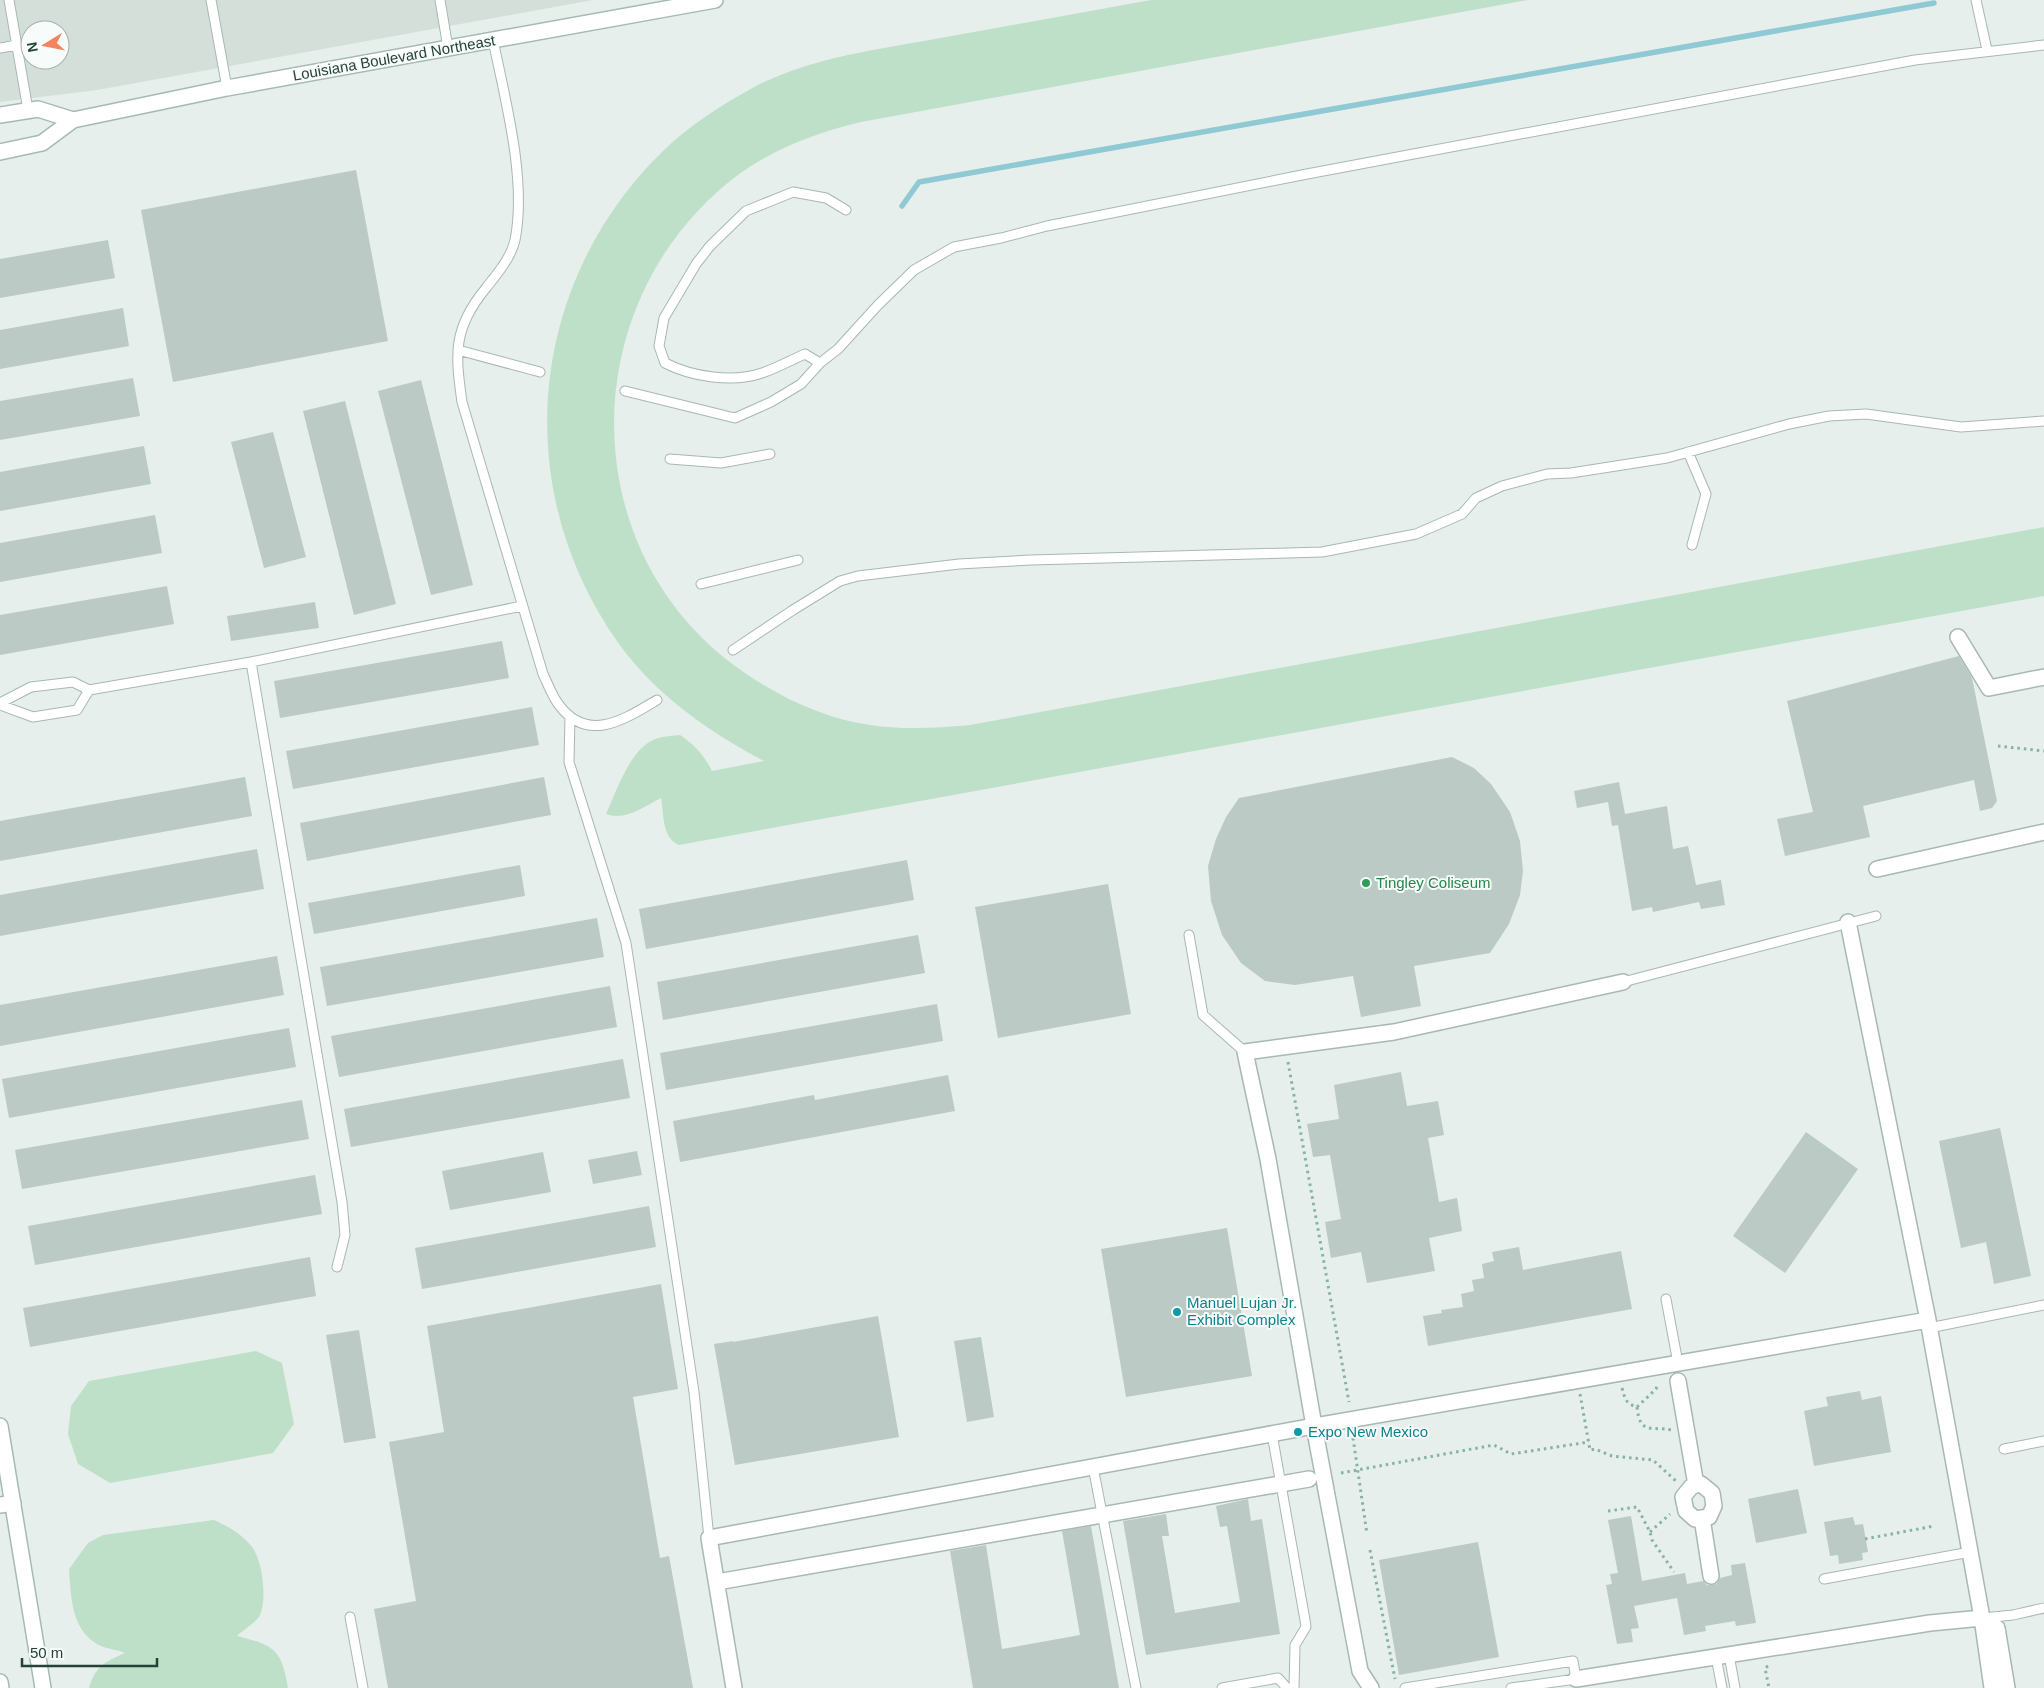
<svg xmlns="http://www.w3.org/2000/svg" width="2044" height="1688" font-family="Helvetica,sans-serif">
<style>
.built{fill:#d4dfda;fill-rule:evenodd}
.green{fill:#bfe0c8}
.lines{fill:none;stroke-linecap:round;stroke-linejoin:round}
.stream{stroke:#8ec9d4;stroke-width:5.5}
.building{fill:#bbcac4}
.lane-casing{stroke:#a8b8b2;stroke-width:11}
.street-casing{stroke:#a8b8b2;stroke-width:18}
.secondary-casing{stroke:#a4bbb3;stroke-width:18}
.path{stroke:#86b3a5;stroke-width:3;stroke-dasharray:2.5 4;stroke-linecap:butt}
.lane{stroke:#fff;stroke-width:9}
.street{stroke:#fff;stroke-width:15}
.secondary{stroke:#fff;stroke-width:15}
.leisure-dot{fill:#2e9e5b;stroke:#f7fbf9;stroke-width:2}
.culture-dot{fill:#0f9aa8;stroke:#f7fbf9;stroke-width:2}
.labels{text-anchor:middle;stroke-width:4;stroke-linejoin:round;paint-order:stroke}
.street-label{font-size:15px;fill:#24423a;stroke:#f7fbf9}
.leisure-label{font-size:15px;fill:#27864d;stroke:#f7fbf9;text-anchor:start}
.culture-label{font-size:15px;fill:#0d838f;stroke:#f7fbf9;text-anchor:start}
</style>
<rect width="100%" height="100%" fill="#e6efeb"/>
<!-- built -->
<path class="built" d="M 0,0 L 593,0 L 97,90 L 0,102 ZM 30,30 L 60,30 L 60,60 L 30,60 Z"/>
<!-- green -->
<path class="green" d="M 1151,0 L 1528,0 L 861,122 C 819,132 778,147 742,172 C 578,291 569,539 731,663 C 771,693 820,718 870,725 C 904,730 936,728 970,725 L 2044,527 L 2044,596 L 679,845 C 662,838 664,815 661,798 C 643,807 626,821 606,814 C 616,792 630,750 653,740 C 661,736 671,736 680,735 C 695,745 704,755 712,771 L 764,761 C 709,732 656,695 619,644 C 509,490 527,284 662,152 C 688,126 722,105 754,87 C 810,58 874,50 935,39 C 1007,26 1079,13 1151,0 Z
M 256,1351 L 282,1363 L 294,1424 L 273,1453 L 110,1483 L 78,1464 L 68,1434 L 71,1406 L 89,1381 Z
M 214,1520 C 229,1527 242,1534 252,1547 C 263,1561 267,1600 260,1615 C 256,1623 243,1630 237,1636 C 273,1645 282,1649 288,1688 L 89,1688 C 96,1665 105,1662 125,1653 C 118,1650 110,1649 103,1647 C 71,1634 71,1597 69,1569 L 88,1543 L 103,1535 Z"/>
<g class="lines">
<!-- stream -->
<path class="stream" d="M 902,206 L 919,182 L 1934,3"/>
</g>
<!-- building -->
<path class="building" d="M 356,170 L 388,341 L 173,382 L 141,210 Z
M 108,240 L 115,278 L 0,298 L 0,259 Z
M 123,308 L 129,346 L 0,369 L 0,330 Z
M 133,378 L 140,416 L 0,440 L 0,401 Z
M 421,380 L 473,585 L 431,595 L 378,391 Z
M 345,401 L 396,604 L 354,615 L 303,411 Z
M 273,432 L 306,557 L 264,568 L 231,442 Z
M 144,446 L 151,484 L 0,511 L 0,472 Z
M 155,515 L 162,553 L 0,582 L 0,543 Z
M 167,586 L 174,624 L 0,655 L 0,615 Z
M 315,602 L 319,628 L 231,641 L 227,616 Z
M 502,641 L 509,678 L 280,718 L 274,681 Z
M 1959,656 L 1972,678 L 1997,801 L 1992,808 L 1980,811 L 1974,780 L 1863,806 L 1870,837 L 1785,856 L 1777,819 L 1813,812 L 1787,701 Z
M 532,707 L 539,745 L 293,789 L 286,751 Z
M 1452,757 L 1474,768 L 1491,784 L 1510,812 L 1520,841 L 1523,871 L 1520,895 L 1509,924 L 1490,953 L 1414,966 L 1421,1006 L 1361,1017 L 1353,976 L 1295,985 L 1265,981 L 1241,963 L 1222,935 L 1211,901 L 1208,866 L 1216,839 L 1226,817 L 1239,798 Z
M 245,777 L 252,816 L 0,861 L 0,821 Z
M 544,777 L 551,815 L 307,861 L 300,823 Z
M 1619,782 L 1625,814 L 1667,806 L 1673,849 L 1688,846 L 1696,885 L 1721,880 L 1725,905 L 1701,909 L 1699,902 L 1653,912 L 1652,907 L 1632,911 L 1618,825 L 1612,826 L 1608,802 L 1577,808 L 1574,791 Z
M 257,849 L 264,889 L 0,936 L 0,895 Z
M 907,860 L 914,900 L 646,949 L 639,909 Z
M 520,865 L 525,896 L 314,934 L 308,903 Z
M 1108,884 L 1131,1014 L 998,1038 L 975,907 Z
M 597,918 L 604,957 L 327,1006 L 320,967 Z
M 918,935 L 925,973 L 663,1020 L 657,982 Z
M 277,956 L 284,995 L 0,1046 L 0,1005 Z
M 610,986 L 617,1027 L 339,1077 L 331,1036 Z
M 937,1004 L 943,1041 L 666,1090 L 660,1053 Z
M 289,1028 L 296,1067 L 9,1118 L 2,1079 Z
M 623,1059 L 630,1098 L 351,1147 L 344,1109 Z
M 1401,1072 L 1407,1106 L 1438,1101 L 1444,1135 L 1428,1138 L 1439,1202 L 1457,1198 L 1462,1231 L 1429,1238 L 1435,1271 L 1367,1283 L 1361,1252 L 1331,1258 L 1325,1222 L 1341,1219 L 1330,1155 L 1313,1157 L 1307,1124 L 1339,1119 L 1334,1085 Z
M 948,1075 L 955,1111 L 680,1162 L 673,1121 L 814,1095 L 815,1100 Z
M 302,1100 L 309,1139 L 22,1189 L 15,1150 Z
M 2000,1128 L 2031,1276 L 1994,1284 L 1986,1242 L 1961,1248 L 1939,1141 Z
M 1806,1132 L 1858,1169 L 1785,1273 L 1733,1236 Z
M 637,1151 L 642,1175 L 593,1184 L 588,1160 Z
M 543,1152 L 551,1192 L 450,1210 L 442,1171 Z
M 315,1175 L 322,1214 L 35,1265 L 28,1226 Z
M 649,1206 L 656,1247 L 422,1289 L 415,1248 Z
M 1227,1228 L 1252,1376 L 1126,1397 L 1101,1249 Z
M 1519,1247 L 1523,1270 L 1621,1251 L 1632,1309 L 1428,1346 L 1423,1316 L 1442,1313 L 1441,1310 L 1463,1307 L 1461,1294 L 1474,1291 L 1472,1280 L 1484,1278 L 1482,1264 L 1494,1261 L 1492,1252 Z
M 310,1257 L 316,1296 L 30,1347 L 23,1308 Z
M 661,1284 L 678,1389 L 633,1397 L 660,1558 L 669,1556 L 693,1688 L 388,1688 L 374,1609 L 416,1601 L 389,1442 L 444,1432 L 427,1326 Z
M 878,1316 L 899,1437 L 735,1465 L 714,1344 L 733,1341 L 733,1342 Z
M 359,1330 L 376,1438 L 344,1443 L 326,1335 Z
M 981,1337 L 994,1417 L 967,1422 L 954,1341 Z
M 1860,1391 L 1862,1400 L 1881,1396 L 1891,1452 L 1814,1466 L 1804,1411 L 1828,1406 L 1826,1397 Z
M 1798,1489 L 1807,1533 L 1756,1543 L 1748,1499 Z
M 1248,1499 L 1251,1521 L 1262,1519 L 1280,1634 L 1146,1655 L 1123,1521 L 1166,1514 L 1169,1536 L 1162,1536 L 1175,1613 L 1240,1602 L 1227,1526 L 1220,1527 L 1216,1506 Z
M 1631,1516 L 1642,1581 L 1685,1573 L 1687,1584 L 1703,1581 L 1707,1585 L 1713,1585 L 1717,1583 L 1720,1578 L 1732,1575 L 1731,1565 L 1745,1563 L 1756,1623 L 1736,1626 L 1735,1621 L 1705,1626 L 1706,1631 L 1684,1635 L 1677,1598 L 1634,1606 L 1639,1628 L 1631,1629 L 1633,1642 L 1617,1644 L 1606,1585 L 1612,1584 L 1610,1574 L 1618,1573 L 1608,1520 Z
M 1853,1517 L 1855,1525 L 1863,1524 L 1868,1552 L 1862,1553 L 1863,1560 L 1839,1564 L 1838,1555 L 1830,1556 L 1824,1522 Z
M 1091,1526 L 1119,1688 L 973,1688 L 950,1551 L 986,1545 L 1002,1649 L 1080,1635 L 1062,1531 Z
M 1478,1542 L 1499,1657 L 1399,1675 L 1379,1560 Z"/>
<g class="lines">
<!-- lane casing -->
<g class="lane-casing">
<path id="lane" d="M 9,0 L 28,110
M 211,0 L 227,88
M 440,0 L 448,48
M 1976,0 L 1987,50
M 493,40 C 505,99 527,180 515,240 C 511,258 497,274 486,288 C 453,328 455,353 462,402 L 543,674 C 548,684 552,696 559,705 C 588,744 625,719 657,700
M 0,48 L 17,45
M 458,350 L 540,372
M 820,363 L 805,354 C 791,360 777,368 762,373 C 733,383 692,377 665,363 L 659,346 L 664,318 L 696,264 L 710,246 L 746,211 L 793,192 L 826,198 L 846,210
M 625,391 L 735,418 L 771,402 L 801,384 L 820,363 L 838,349 L 878,305 L 914,270 L 954,247 L 1001,238 L 1047,226 L 1307,174 L 1915,60 L 2044,45
M 1688,452 L 1706,494 L 1692,545
M 670,459 L 721,463 L 770,454
M 701,584 L 798,560
M 733,650 L 793,610 L 840,581 L 858,576 L 959,564 L 1031,560 L 1322,552 L 1416,534 L 1462,514 L 1476,498 L 1502,486 L 1547,474 L 1571,473 L 1667,458 L 1789,424 L 1829,416 L 1866,414 L 1961,427 L 2044,421
M 251,662 L 342,1202 L 345,1235 L 337,1267
M 0,703 L 31,687 L 73,682 L 89,690 L 251,662 L 522,606
M 0,705 L 33,717 L 77,710 L 89,690
M 570,717 L 569,762 L 626,943 L 694,1392 L 709,1538
M 1189,935 L 1203,1015 L 1245,1052
M 1623,982 L 1876,916
M 1666,1299 L 1678,1363
M 1929,1328 L 2044,1305
M 1272,1434 L 1305,1620 L 1306,1627 L 1295,1645 L 1294,1688
M 2004,1449 L 2044,1441
M 1093,1467 L 1136,1688
M 1824,1579 L 1970,1552
M 350,1617 L 363,1688
M 1983,1618 L 2013,1615 L 2044,1608
M 1729,1655 L 1735,1688
M 1716,1657 L 1722,1688
M 1222,1688 L 1278,1678 L 1287,1688
M 1405,1688 L 1573,1661 L 1576,1679 L 1511,1688"/>
</g>
<!-- street casing -->
<g class="street-casing">
<path id="street" d="M 1958,637 L 1989,688 L 2044,677
M 1877,869 L 2044,832
M 1848,922 L 1928,1320 L 1982,1618 L 1992,1688
M 1678,1381 L 1696,1485 L 1691,1487 L 1683,1497 L 1686,1511 L 1695,1519 L 1702,1518 L 1711,1576
M 1696,1485 L 1701,1484 L 1712,1493 L 1714,1506 L 1709,1517 L 1702,1518
M 0,1505 L 13,1503
M 717,1582 L 1309,1479
M 1576,1679 L 1930,1623 L 1982,1618 L 1997,1628 L 2007,1688
M 734,1688 L 709,1538 L 1314,1426 L 1928,1320
M 1371,1688 L 1360,1671 L 1314,1426 L 1268,1159 L 1245,1052 L 1394,1032 L 1623,982"/>
</g>
<!-- secondary casing -->
<g class="secondary-casing">
<path id="secondary" d="M 0,115 L 38,109 L 73,120
M 0,152 L 42,143 L 73,120 L 227,88 L 715,0
M 0,1426 L 43,1688
M 0,1682 L 1,1688"/>
</g>
<!-- path -->
<path class="path" d="M 1998,746 L 2044,751
M 1288,1062 L 1349,1402
M 1622,1388 C 1625,1399 1626,1404 1637,1407 C 1640,1435 1650,1426 1672,1430
M 1580,1394 L 1590,1450 L 1595,1449 L 1612,1456 L 1653,1460 L 1676,1481
M 1637,1407 L 1656,1389 L 1658,1383
M 1353,1438 L 1367,1534
M 1341,1473 L 1494,1445 L 1511,1454 L 1589,1442
M 1608,1511 L 1637,1507 L 1650,1532 L 1652,1540 L 1674,1572
M 1650,1532 L 1670,1514
M 1865,1539 L 1934,1526
M 1370,1550 L 1395,1679
M 1768,1666 L 1765,1668 L 1769,1688"/>
<!-- lane -->
<use href="#lane" class="lane"/>
<!-- street -->
<use href="#street" class="street"/>
<!-- secondary -->
<use href="#secondary" class="secondary"/>
</g>
<!-- markers -->
<circle class="leisure-dot" cx="1366" cy="883" r="5"/>
<g class="culture-dot">
<circle cx="1177" cy="1312" r="5"/>
<circle cx="1298" cy="1432" r="5"/>
</g>
<g class="labels">
<!-- street labels -->
<g class="street-label">
<text transform="translate(394 58) rotate(-10)" y="5">Louisiana Boulevard Northeast</text>
</g>
<!-- leisure labels -->
<g class="leisure-label">
<text x="1376" y="888">Tingley Coliseum</text>
</g>
<!-- culture labels -->
<g class="culture-label">
<text x="1187" y="1308">Manuel Lujan Jr.<tspan x="1187" dy="17">Exhibit Complex</tspan></text>
<text x="1308" y="1437">Expo New Mexico</text>
</g>
</g>
<!-- north arrow -->
<g transform="translate(45 45) rotate(260)"><circle r="24" fill="#f7fbf9" stroke="#a3b1ad"/>
<path d="M0-4L9 19L0 12L-9 19Z" fill="#f4845f"/>
<text y="-8" font-size="14" font-weight="bold" text-anchor="middle" fill="#24423a">N</text>
</g>
<!-- scale -->
<path d="M22 1658v8h135v-8" fill="none" stroke="#24423a" stroke-width="2.5"/>
<text x="30" y="1658" font-size="15" fill="#24423a" stroke="#f7fbf9" stroke-width="4" paint-order="stroke">50 m</text>
</svg>
